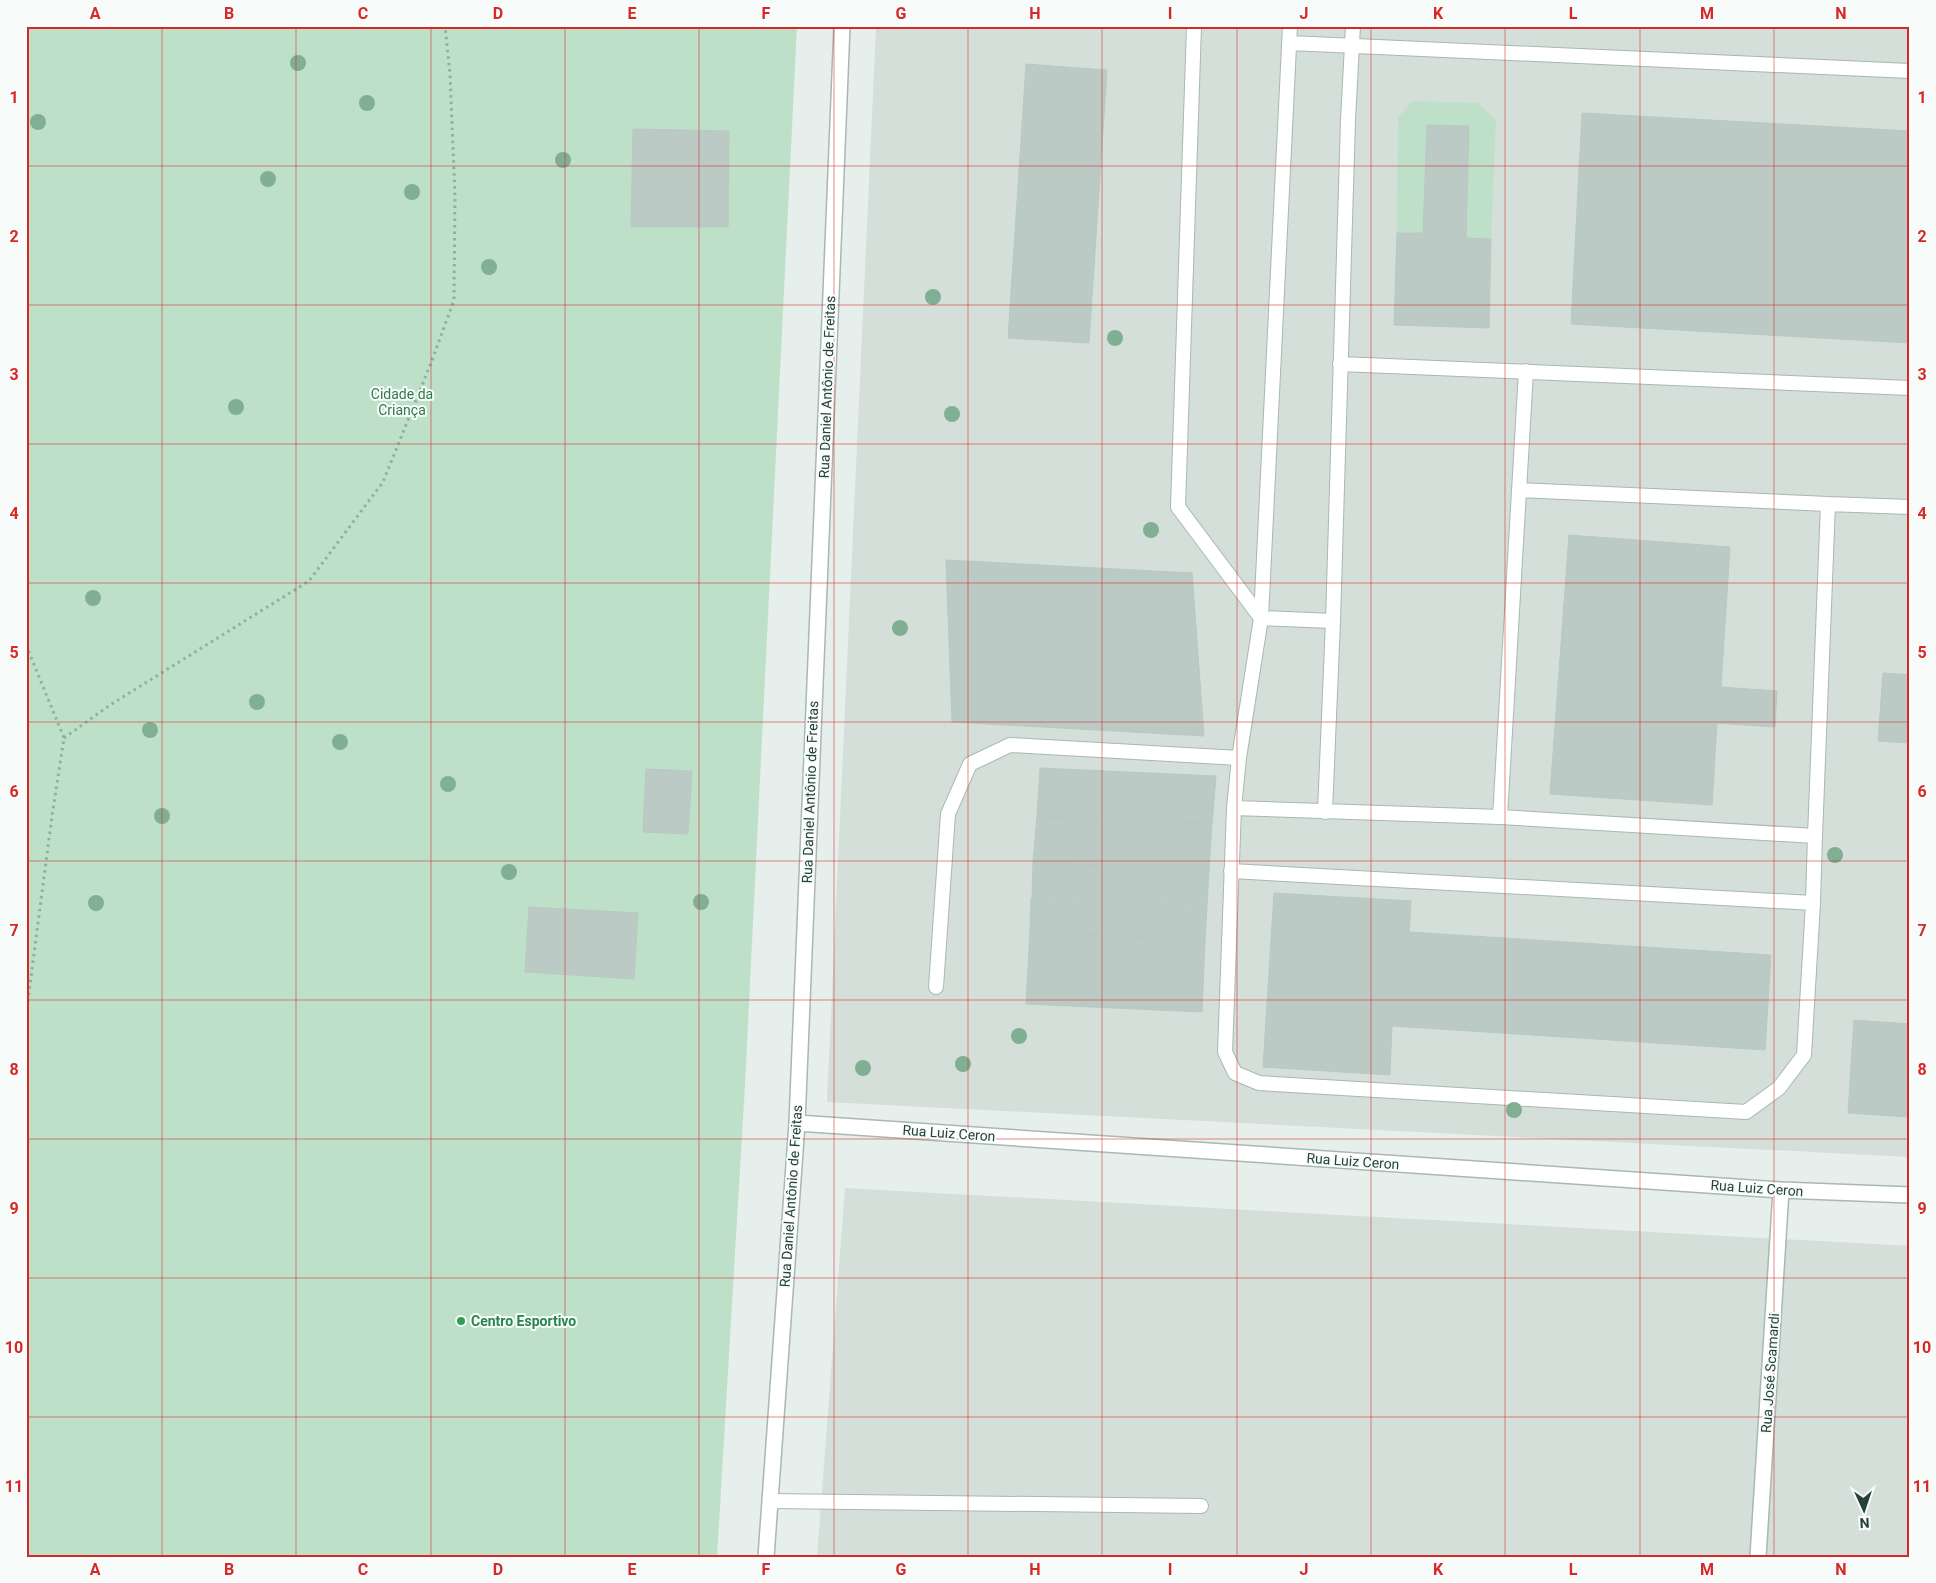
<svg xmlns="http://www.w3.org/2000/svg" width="1936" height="1583" font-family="Roboto,sans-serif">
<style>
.built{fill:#d4dfda}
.green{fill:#bfe0c8}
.building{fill:#bbcac4;stroke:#b8c9c2}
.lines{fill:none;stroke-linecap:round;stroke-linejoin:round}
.service-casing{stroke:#a8b8b2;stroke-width:16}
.minor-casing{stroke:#a8b8b2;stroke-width:18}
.path{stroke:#86b3a5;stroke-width:3;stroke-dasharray:2.5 4;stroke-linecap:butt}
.service{stroke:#fff;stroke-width:14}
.minor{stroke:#fff;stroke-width:15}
.tree{fill:#80af93}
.grid{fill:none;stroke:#d62828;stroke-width:1;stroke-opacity:0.55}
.leisure-dot{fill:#2e9e5b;stroke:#f7fbf9;stroke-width:2}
.labels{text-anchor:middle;stroke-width:4;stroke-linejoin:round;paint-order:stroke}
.street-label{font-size:14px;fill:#24423a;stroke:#f7fbf9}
.park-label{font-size:14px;fill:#2d7a4b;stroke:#f7fbf9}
.leisure-label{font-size:14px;font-weight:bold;fill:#27864d;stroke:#f7fbf9;text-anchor:start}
.neatline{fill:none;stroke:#d62828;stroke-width:2}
.grid-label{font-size:16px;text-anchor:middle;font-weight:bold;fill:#d62828}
</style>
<rect width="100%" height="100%" fill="#e6efeb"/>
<!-- built -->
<path class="built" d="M 876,26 L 1910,26 L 1910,1157 L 827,1102 Z
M 845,1188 L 1910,1246 L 1910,1557 L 817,1557 Z"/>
<!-- green -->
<path class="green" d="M 26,26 L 797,26 L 745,1085 L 717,1557 L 26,1557 Z
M 1413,101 L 1478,103 L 1496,120 L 1491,239 L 1397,233 L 1398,117 Z"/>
<!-- building -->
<path class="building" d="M 1026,64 L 1107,70 L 1089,343 L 1008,338 Z
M 1582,113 L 1910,131 L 1910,343 L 1571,324 Z
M 1427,125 L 1469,126 L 1466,238 L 1491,239 L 1489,328 L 1394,325 L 1397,233 L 1423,233 Z
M 633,129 L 729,131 L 728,227 L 631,227 Z
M 1569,535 L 1730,547 L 1721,687 L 1777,691 L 1775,727 L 1717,723 L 1712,805 L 1550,794 Z
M 946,560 L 1192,573 L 1204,736 L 952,722 Z
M 1883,673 L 1910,675 L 1910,743 L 1878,741 Z
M 1040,768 L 1216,776 L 1212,824 L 1037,816 Z
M 646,769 L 692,771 L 688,834 L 643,832 Z
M 1037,816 L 1212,824 L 1209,870 L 1033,862 Z
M 1033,862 L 1209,870 L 1207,905 L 1032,897 Z
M 1274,893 L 1411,901 L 1409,932 L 1771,955 L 1765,1050 L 1392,1026 L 1390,1075 L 1263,1067 Z
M 1031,898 L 1207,906 L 1205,940 L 1030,932 Z
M 529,907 L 638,913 L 634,979 L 525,972 Z
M 1030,932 L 1205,940 L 1202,1012 L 1026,1004 Z
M 1854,1020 L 1910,1024 L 1910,1117 L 1848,1113 Z"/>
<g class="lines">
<!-- service casing -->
<g class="service-casing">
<path id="service" d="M 1194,26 L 1178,507 L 1261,618 L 1333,621
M 1290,26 L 1261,618 L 1239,758 L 1234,808 L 1225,1052 L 1235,1073 L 1259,1083 L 1746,1112 L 1779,1088 L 1804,1055 L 1813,903 L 1815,836
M 1290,43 L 1910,71
M 1340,364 L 1910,388
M 1519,490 L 1828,504
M 1234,808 L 1500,817 L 1815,836 L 1828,504 L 1910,507
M 1325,812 L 1333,621 L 1348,120 L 1353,26
M 1500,817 L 1526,371
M 1231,871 L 1813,903
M 936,987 L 948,814 L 970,764 L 1010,745 L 1239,758
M 770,1501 L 1201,1506"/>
</g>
<!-- minor casing -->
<g class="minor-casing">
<path id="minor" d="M 797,1123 L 1781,1190 L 1910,1195
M 766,1557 L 797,1123 L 842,26
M 1758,1557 L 1781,1190"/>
</g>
<!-- path -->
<path class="path" d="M 26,645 L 64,738 L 52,816 L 26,1015
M 64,738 L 110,705 L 309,581 L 383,482 L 431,363 L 454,300 L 455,196 L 450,74 L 445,26"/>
<!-- service -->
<use href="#service" class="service"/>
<!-- minor -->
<use href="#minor" class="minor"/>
</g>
<!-- trees -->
<g class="tree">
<circle cx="298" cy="63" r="8"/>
<circle cx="367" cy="103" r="8"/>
<circle cx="38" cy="122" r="8"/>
<circle cx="563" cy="160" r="8"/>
<circle cx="268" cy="179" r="8"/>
<circle cx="412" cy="192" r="8"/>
<circle cx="489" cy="267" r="8"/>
<circle cx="933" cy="297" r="8"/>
<circle cx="1115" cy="338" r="8"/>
<circle cx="236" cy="407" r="8"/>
<circle cx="952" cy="414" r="8"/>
<circle cx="1151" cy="530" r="8"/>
<circle cx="93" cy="598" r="8"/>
<circle cx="900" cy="628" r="8"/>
<circle cx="257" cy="702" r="8"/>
<circle cx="150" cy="730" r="8"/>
<circle cx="340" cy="742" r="8"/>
<circle cx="448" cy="784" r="8"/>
<circle cx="162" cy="816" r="8"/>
<circle cx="1835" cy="855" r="8"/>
<circle cx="509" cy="872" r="8"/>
<circle cx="701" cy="902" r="8"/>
<circle cx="96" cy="903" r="8"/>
<circle cx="1019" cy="1036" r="8"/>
<circle cx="963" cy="1064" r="8"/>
<circle cx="863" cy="1068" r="8"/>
<circle cx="1514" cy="1110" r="8"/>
</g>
<!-- grid -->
<path class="grid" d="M 162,26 L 162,1557M 296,26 L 296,1557M 431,26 L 431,1557M 565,26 L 565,1557M 699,26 L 699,1557M 834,26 L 834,1557M 968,26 L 968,1557M 1102,26 L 1102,1557M 1237,26 L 1237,1557M 1371,26 L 1371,1557M 1505,26 L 1505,1557M 1640,26 L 1640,1557M 1774,26 L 1774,1557M 26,166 L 1910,166M 26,305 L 1910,305M 26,444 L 1910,444M 26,583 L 1910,583M 26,722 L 1910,722M 26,861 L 1910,861M 26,1000 L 1910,1000M 26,1139 L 1910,1139M 26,1278 L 1910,1278M 26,1417 L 1910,1417"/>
<!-- markers -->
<circle class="leisure-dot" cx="461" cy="1321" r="5"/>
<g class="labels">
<!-- street labels -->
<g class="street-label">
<text transform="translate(827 387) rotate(-88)" y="5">Rua Daniel Antônio de Freitas</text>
<text transform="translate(810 792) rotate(-88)" y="5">Rua Daniel Antônio de Freitas</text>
<text transform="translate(949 1133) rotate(4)" y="5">Rua Luiz Ceron</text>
<text transform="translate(1353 1161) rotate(4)" y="5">Rua Luiz Ceron</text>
<text transform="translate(1757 1188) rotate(4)" y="5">Rua Luiz Ceron</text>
<text transform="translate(791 1196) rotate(-86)" y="5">Rua Daniel Antônio de Freitas</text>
<text transform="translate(1770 1373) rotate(-86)" y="5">Rua José Scamardi</text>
</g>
<!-- park labels -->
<g class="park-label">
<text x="402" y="399">Cidade da<tspan x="402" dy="16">Criança</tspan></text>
</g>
<!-- leisure labels -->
<g class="leisure-label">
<text x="471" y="1326">Centro Esportivo</text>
</g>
</g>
<!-- border -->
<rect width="1936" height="1583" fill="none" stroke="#f7fbf9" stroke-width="55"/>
<!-- north arrow -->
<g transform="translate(1864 1510) rotate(177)" stroke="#f7fbf9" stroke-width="4" paint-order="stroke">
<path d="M0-4L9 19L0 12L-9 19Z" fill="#24423a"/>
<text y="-8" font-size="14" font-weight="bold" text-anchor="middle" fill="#24423a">N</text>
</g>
<rect x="28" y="28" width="1880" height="1528" class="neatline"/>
<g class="grid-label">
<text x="95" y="19">A</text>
<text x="229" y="19">B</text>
<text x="363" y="19">C</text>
<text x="498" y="19">D</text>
<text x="632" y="19">E</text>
<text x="766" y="19">F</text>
<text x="901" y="19">G</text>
<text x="1035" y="19">H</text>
<text x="1170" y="19">I</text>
<text x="1304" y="19">J</text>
<text x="1438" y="19">K</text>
<text x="1573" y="19">L</text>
<text x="1707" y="19">M</text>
<text x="1841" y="19">N</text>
<text x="14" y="103">1</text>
<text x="1922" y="103">1</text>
<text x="14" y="242">2</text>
<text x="1922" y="242">2</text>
<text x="14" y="380">3</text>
<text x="1922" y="380">3</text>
<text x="14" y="519">4</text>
<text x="1922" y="519">4</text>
<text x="14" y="658">5</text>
<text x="1922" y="658">5</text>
<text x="14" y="797">6</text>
<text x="1922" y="797">6</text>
<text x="14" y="936">7</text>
<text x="1922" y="936">7</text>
<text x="14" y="1075">8</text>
<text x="1922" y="1075">8</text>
<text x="14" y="1214">9</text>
<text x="1922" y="1214">9</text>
<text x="14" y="1353">10</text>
<text x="1922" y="1353">10</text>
<text x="14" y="1492">11</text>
<text x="1922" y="1492">11</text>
<text x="95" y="1575">A</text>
<text x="229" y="1575">B</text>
<text x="363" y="1575">C</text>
<text x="498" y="1575">D</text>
<text x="632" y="1575">E</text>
<text x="766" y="1575">F</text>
<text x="901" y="1575">G</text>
<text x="1035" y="1575">H</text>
<text x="1170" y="1575">I</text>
<text x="1304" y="1575">J</text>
<text x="1438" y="1575">K</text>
<text x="1573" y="1575">L</text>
<text x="1707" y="1575">M</text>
<text x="1841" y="1575">N</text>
</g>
</svg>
